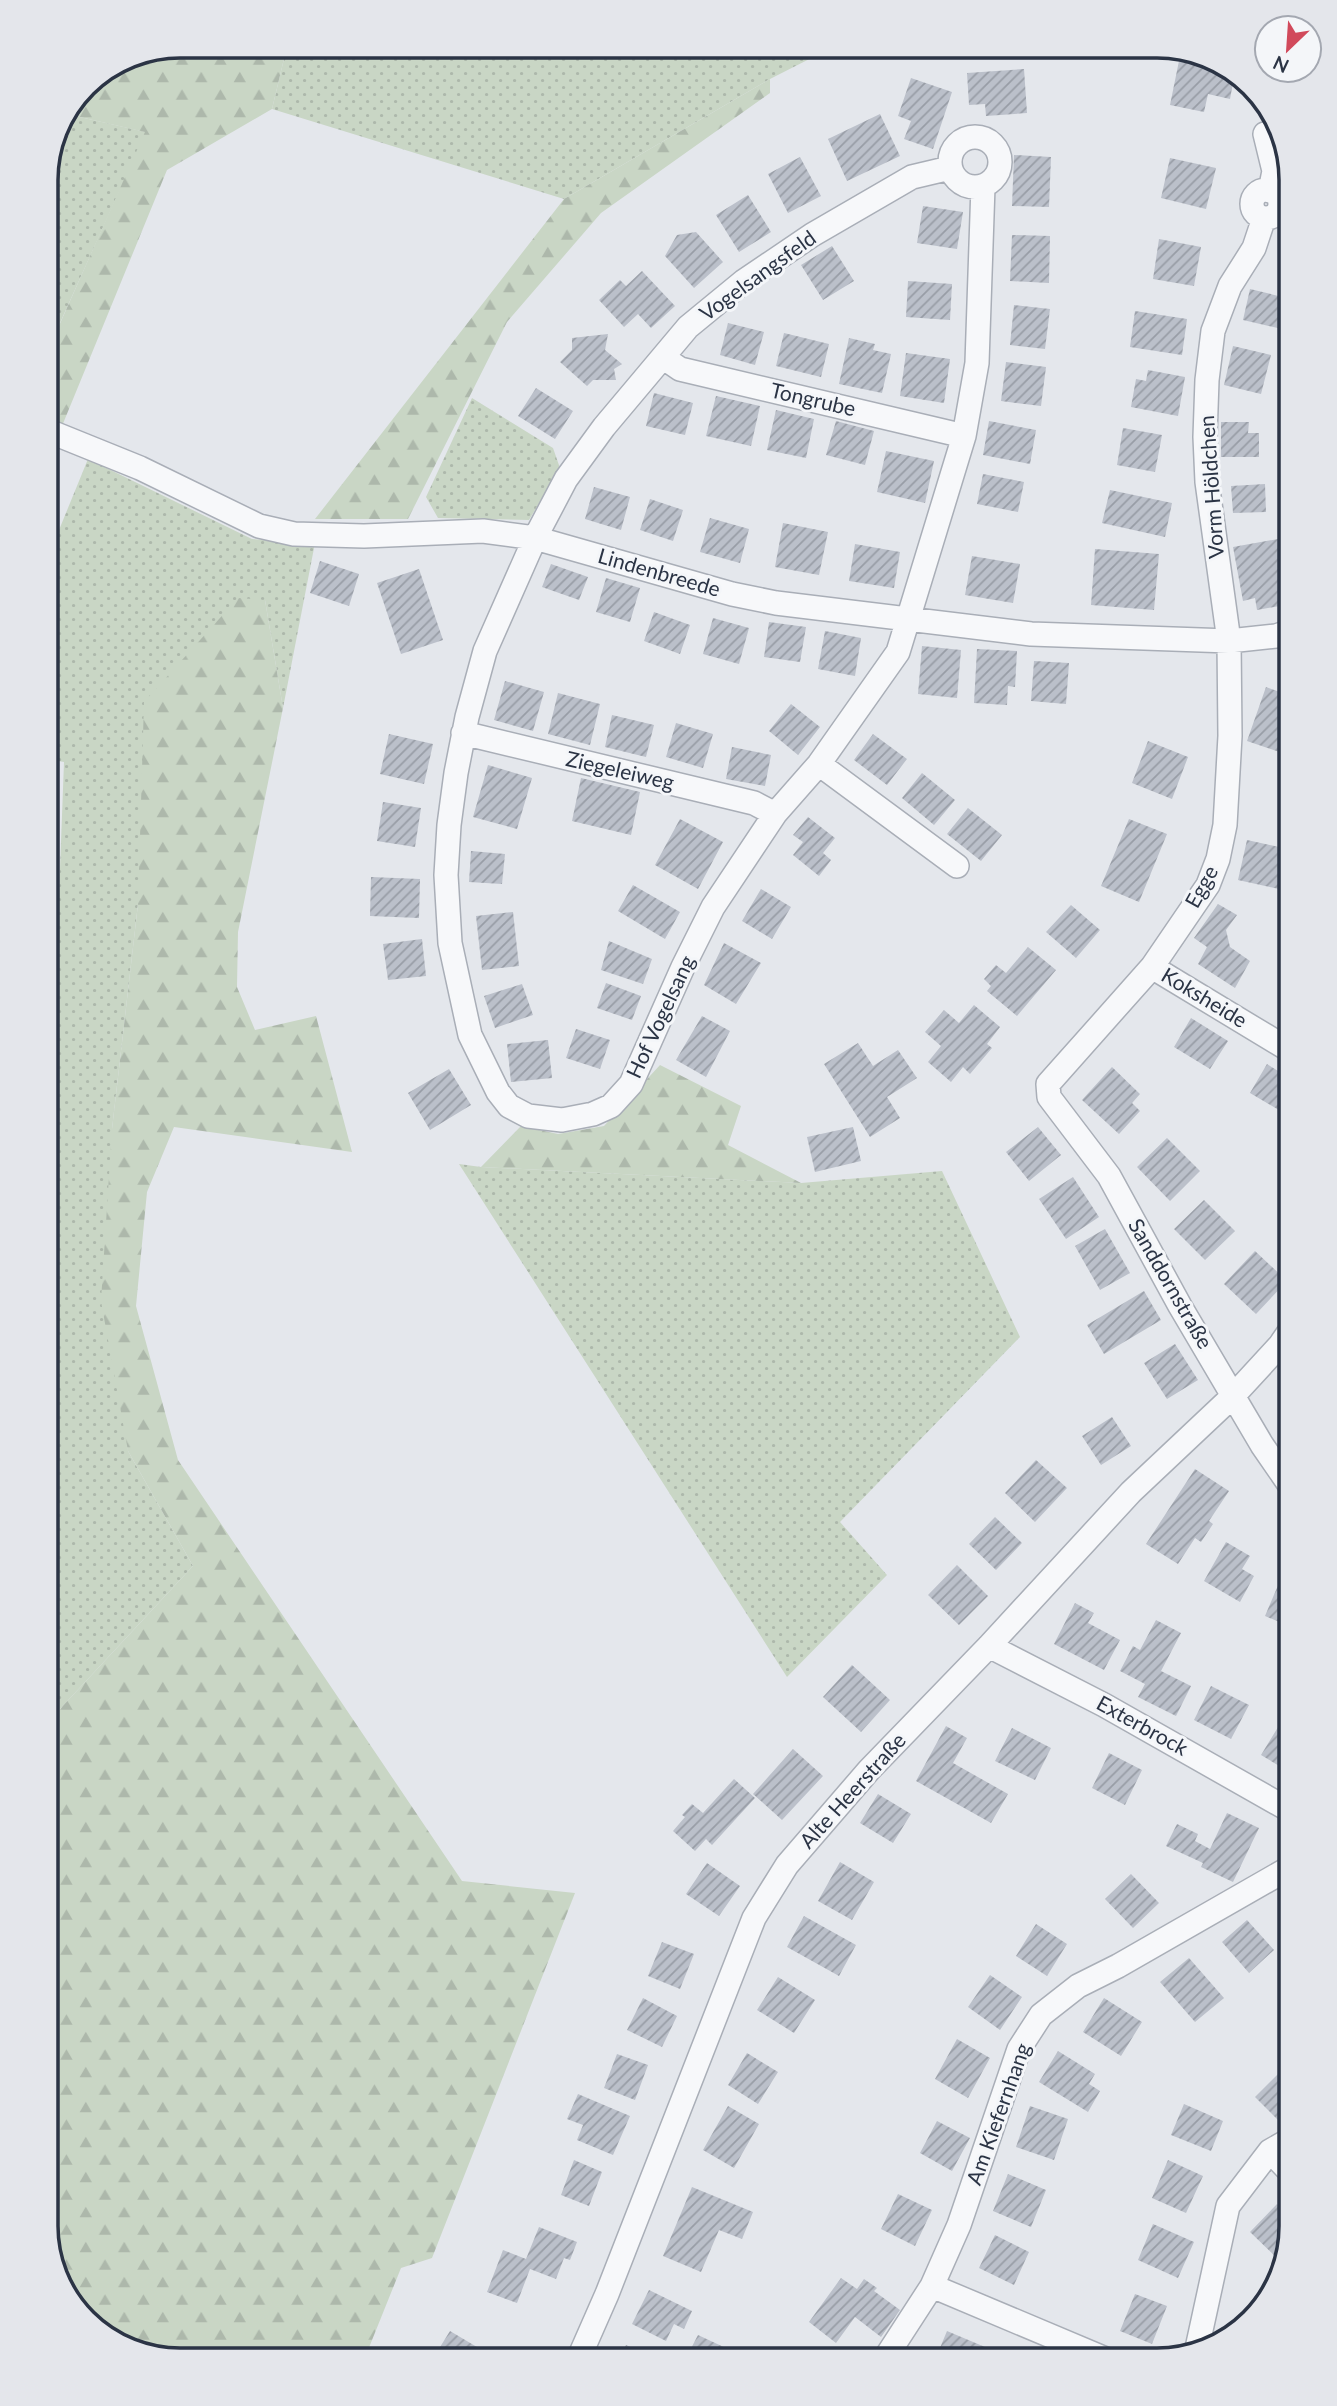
<svg xmlns="http://www.w3.org/2000/svg" width="1337" height="2406" font-family="Lato,sans-serif">
<style>
.green{fill:url(#green-dots)}
.forest{fill:url(#forest-firs)}
.building{fill:url(#building-hatch)}
.lines{fill:none;stroke-linecap:round;stroke-linejoin:round}
.minor-casing{stroke:#a9aeb7;stroke-width:26}
.minor{stroke:#f7f8fa;stroke-width:23}
.labels{text-anchor:middle;stroke-width:6;stroke-linejoin:round;paint-order:stroke}
.street-label{font-size:21px;fill:#2b3445;stroke:#f4f6f9}
.rim{fill:none;stroke:#2b3445;stroke-width:3.5}
</style>
<defs>
<pattern id="green-dots" width="8" height="8" patternUnits="userSpaceOnUse" patternTransform="scale(1.75)"><rect width="8" height="8" fill="#c9d6c5"/><path d="M2 2h.1M6 6h.1" fill="none" stroke="#adb8ab" stroke-width="1.8" stroke-linecap="round"/></pattern>
<pattern id="forest-firs" width="22" height="20" patternUnits="userSpaceOnUse" patternTransform="scale(1.75)"><rect width="22" height="20" fill="#c9d6c5"/><path d="M5 1l3.5 6h-7zM16 11l3.5 6h-7z" fill="#adb8ab"/></pattern>
<pattern id="building-hatch" width="6" height="6" patternUnits="userSpaceOnUse" patternTransform="scale(1.75)"><rect width="6" height="6" fill="#bbc0ca"/><path d="M-1 1l2-2M0 6l6-6M5 7l2-2" fill="none" stroke="#989da6"/></pattern>
</defs>
<rect width="100%" height="100%" fill="#e4e7ec"/>
<!-- green -->
<path class="green" d="M 287,46 L 835,46 L 770,79 L 564,199 L 272,109 Z
M 71,115 L 146,132 L 46,354 L 46,171 Z
M 472,398 L 553,448 L 560,468 L 529,520 L 438,518 L 426,497 Z
M 88,459 L 252,539 L 315,543 L 283,708 L 265,600 L 138,904 L 112,1129 L 128,1451 L 193,1566 L 46,1724 L 46,1241 L 64,762 L 46,759 L 46,528 L 59,530 Z
M 459,1164 L 481,1167 L 801,1183 L 942,1171 L 1020,1337 L 840,1522 L 887,1575 L 787,1677 Z"/>
<!-- forest -->
<path class="forest" d="M 180,46 L 287,46 L 272,109 L 167,170 L 62,426 L 46,421 L 46,355 L 145,132 L 71,115 L 85,85 L 129,56 Z
M 770,79 L 770,93 L 601,213 L 507,322 L 408,519 L 315,519 L 564,199 Z
M 238,598 L 265,600 L 283,708 L 238,932 L 237,987 L 255,1030 L 316,1016 L 352,1152 L 174,1127 L 147,1192 L 136,1306 L 178,1460 L 462,1881 L 575,1893 L 432,2258 L 401,2268 L 364,2360 L 172,2360 L 105,2338 L 56,2278 L 46,2226 L 46,1724 L 193,1566 L 128,1451 L 101,1301 L 112,1129 L 138,904 L 144,702 Z
M 660,1065 L 741,1106 L 728,1145 L 801,1183 L 481,1167 L 521,1126 L 558,1134 L 604,1126 Z"/>
<!-- building -->
<path class="building" d="M 1181,51 L 1232,68 L 1235,72 L 1230,99 L 1208,94 L 1204,112 L 1170,105 Z
M 1024,69 L 1027,113 L 986,116 L 985,104 L 969,105 L 967,73 Z
M 911,78 L 952,92 L 933,149 L 904,139 L 911,121 L 898,116 Z
M 880,114 L 900,156 L 847,181 L 828,139 Z
M 1014,155 L 1051,157 L 1049,207 L 1012,206 Z
M 800,157 L 821,196 L 788,213 L 768,174 Z
M 1170,158 L 1216,168 L 1206,209 L 1161,198 Z
M 748,195 L 771,232 L 739,252 L 716,215 Z
M 923,206 L 963,212 L 957,249 L 917,243 Z
M 1291,228 L 1291,269 L 1278,263 Z
M 696,232 L 723,262 L 694,288 L 665,256 L 677,235 Z
M 1012,235 L 1050,236 L 1049,283 L 1010,281 Z
M 1159,239 L 1201,247 L 1194,286 L 1153,279 Z
M 832,246 L 854,281 L 823,300 L 801,265 Z
M 642,271 L 675,306 L 651,328 L 638,314 L 624,327 L 599,300 L 620,280 L 626,286 Z
M 908,281 L 952,284 L 950,320 L 906,317 Z
M 1250,289 L 1291,299 L 1291,331 L 1243,320 Z
M 1014,305 L 1050,309 L 1045,349 L 1010,345 Z
M 1135,311 L 1187,319 L 1182,355 L 1130,347 Z
M 728,323 L 764,332 L 755,365 L 720,355 Z
M 784,333 L 829,344 L 821,377 L 776,366 Z
M 608,334 L 605,350 L 622,364 L 614,369 L 616,380 L 593,380 L 587,386 L 560,362 L 572,350 L 572,338 Z
M 849,338 L 875,344 L 873,350 L 891,354 L 882,393 L 839,384 Z
M 1233,346 L 1271,355 L 1261,394 L 1224,385 Z
M 906,353 L 950,359 L 944,403 L 900,396 Z
M 1006,362 L 1046,367 L 1041,406 L 1001,401 Z
M 1148,370 L 1185,377 L 1178,416 L 1131,407 L 1136,379 L 1146,381 Z
M 536,388 L 573,411 L 555,439 L 518,416 Z
M 654,393 L 693,403 L 685,435 L 646,426 Z
M 716,396 L 760,406 L 751,446 L 706,436 Z
M 776,410 L 814,419 L 806,458 L 767,450 Z
M 836,421 L 874,431 L 865,465 L 826,455 Z
M 989,421 L 1036,430 L 1030,464 L 983,455 Z
M 1221,422 L 1249,422 L 1248,433 L 1259,433 L 1259,457 L 1221,457 Z
M 1123,428 L 1162,435 L 1155,472 L 1117,465 Z
M 886,451 L 934,461 L 925,503 L 877,492 Z
M 983,474 L 1024,482 L 1018,512 L 977,504 Z
M 1265,484 L 1266,512 L 1233,513 L 1231,486 Z
M 594,487 L 630,497 L 621,530 L 585,519 Z
M 1110,490 L 1172,503 L 1165,537 L 1102,523 Z
M 650,499 L 683,510 L 673,541 L 640,530 Z
M 710,518 L 749,529 L 740,563 L 700,552 Z
M 783,523 L 828,532 L 819,575 L 775,567 Z
M 1278,539 L 1290,604 L 1257,610 L 1255,598 L 1243,601 L 1233,547 Z
M 855,544 L 900,552 L 894,588 L 849,581 Z
M 1095,549 L 1159,554 L 1154,610 L 1091,605 Z
M 972,556 L 1020,564 L 1013,603 L 965,595 Z
M 320,561 L 359,574 L 349,606 L 310,593 Z
M 551,564 L 588,577 L 579,600 L 542,587 Z
M 419,569 L 443,640 L 401,654 L 377,583 Z
M 606,578 L 640,588 L 630,622 L 596,612 Z
M 654,612 L 690,625 L 680,654 L 644,641 Z
M 713,618 L 749,628 L 739,664 L 703,654 Z
M 769,622 L 806,627 L 800,662 L 764,657 Z
M 825,631 L 861,638 L 855,676 L 818,669 Z
M 922,646 L 961,650 L 957,698 L 918,694 Z
M 977,649 L 1017,651 L 1015,687 L 1008,686 L 1007,705 L 974,703 Z
M 1034,661 L 1069,663 L 1066,704 L 1031,701 Z
M 505,681 L 544,692 L 533,731 L 494,720 Z
M 1266,687 L 1291,696 L 1291,756 L 1247,741 Z
M 558,693 L 600,704 L 590,745 L 548,734 Z
M 791,704 L 820,727 L 798,755 L 769,731 Z
M 612,715 L 654,725 L 646,757 L 605,747 Z
M 676,723 L 713,734 L 703,768 L 666,757 Z
M 389,734 L 433,744 L 424,784 L 380,774 Z
M 873,734 L 907,759 L 887,785 L 854,760 Z
M 1148,741 L 1188,757 L 1172,799 L 1132,783 Z
M 732,747 L 771,755 L 765,786 L 726,779 Z
M 488,765 L 532,778 L 517,829 L 473,817 Z
M 922,773 L 955,800 L 934,825 L 902,798 Z
M 581,778 L 640,792 L 631,835 L 572,821 Z
M 383,802 L 421,808 L 415,847 L 377,841 Z
M 968,808 L 1002,835 L 981,861 L 947,834 Z
M 808,817 L 835,838 L 823,853 L 831,860 L 819,876 L 793,855 L 803,842 L 793,835 Z
M 680,819 L 723,842 L 698,889 L 655,865 Z
M 1129,819 L 1167,834 L 1139,902 L 1101,886 Z
M 1247,840 L 1288,849 L 1279,889 L 1238,880 Z
M 471,851 L 505,854 L 502,884 L 469,882 Z
M 371,877 L 420,879 L 419,918 L 370,916 Z
M 633,885 L 680,912 L 665,939 L 618,911 Z
M 761,889 L 791,907 L 772,939 L 742,921 Z
M 1218,904 L 1237,915 L 1226,930 L 1230,947 L 1250,961 L 1235,988 L 1198,964 L 1207,947 L 1194,938 Z
M 1071,905 L 1100,930 L 1076,958 L 1046,932 Z
M 513,912 L 519,966 L 482,970 L 476,916 Z
M 422,939 L 426,976 L 388,980 L 383,944 Z
M 609,941 L 652,959 L 643,984 L 601,970 Z
M 724,943 L 761,963 L 736,1004 L 704,985 Z
M 1028,947 L 1056,970 L 1017,1016 L 987,991 L 991,986 L 984,979 L 996,965 L 1006,973 Z
M 606,983 L 641,996 L 632,1020 L 597,1008 Z
M 522,984 L 533,1015 L 495,1028 L 484,996 Z
M 1291,987 L 1291,1012 L 1281,1006 Z
M 974,1005 L 1000,1027 L 987,1044 L 992,1048 L 970,1074 L 963,1067 L 951,1082 L 928,1062 L 941,1046 L 925,1032 L 944,1010 L 959,1023 Z
M 702,1016 L 730,1031 L 706,1077 L 676,1060 Z
M 1191,1018 L 1228,1041 L 1210,1069 L 1174,1047 Z
M 576,1029 L 610,1040 L 600,1069 L 566,1058 Z
M 548,1040 L 552,1078 L 511,1082 L 507,1044 Z
M 858,1043 L 873,1066 L 898,1050 L 917,1078 L 887,1097 L 900,1118 L 870,1137 L 824,1064 Z
M 1267,1064 L 1291,1079 L 1291,1100 L 1284,1113 L 1250,1093 Z
M 1112,1067 L 1140,1094 L 1132,1103 L 1140,1111 L 1119,1134 L 1082,1100 Z
M 449,1069 L 471,1105 L 430,1130 L 408,1093 Z
M 853,1127 L 861,1161 L 815,1172 L 807,1137 Z
M 1038,1127 L 1061,1155 L 1029,1181 L 1006,1152 Z
M 1167,1138 L 1200,1171 L 1170,1201 L 1137,1167 Z
M 1073,1177 L 1099,1217 L 1066,1239 L 1039,1199 Z
M 1204,1200 L 1235,1231 L 1205,1260 L 1174,1229 Z
M 1105,1229 L 1130,1273 L 1100,1290 L 1075,1246 Z
M 1255,1251 L 1287,1281 L 1256,1314 L 1224,1284 Z
M 1144,1291 L 1161,1320 L 1104,1354 L 1087,1325 Z
M 1175,1344 L 1198,1380 L 1167,1399 L 1144,1363 Z
M 1112,1417 L 1131,1446 L 1101,1465 L 1082,1436 Z
M 1036,1460 L 1067,1488 L 1035,1522 L 1005,1493 Z
M 1195,1469 L 1229,1491 L 1209,1521 L 1213,1524 L 1201,1542 L 1195,1538 L 1178,1564 L 1146,1544 Z
M 995,1517 L 1022,1543 L 996,1570 L 969,1544 Z
M 1226,1542 L 1250,1556 L 1242,1569 L 1254,1576 L 1240,1602 L 1204,1581 Z
M 957,1565 L 988,1596 L 959,1625 L 928,1595 Z
M 1279,1583 L 1291,1588 L 1291,1627 L 1265,1616 Z
M 1075,1603 L 1094,1613 L 1088,1623 L 1120,1640 L 1104,1670 L 1054,1644 Z
M 1156,1620 L 1181,1633 L 1161,1671 L 1191,1686 L 1176,1716 L 1138,1697 L 1145,1684 L 1120,1671 L 1133,1646 L 1140,1650 Z
M 852,1665 L 890,1700 L 861,1732 L 823,1697 Z
M 1211,1686 L 1249,1705 L 1231,1739 L 1194,1720 Z
M 1280,1724 L 1291,1731 L 1291,1773 L 1261,1755 Z
M 946,1726 L 967,1738 L 953,1763 L 1008,1794 L 991,1823 L 916,1781 Z
M 1012,1728 L 1051,1748 L 1035,1780 L 995,1761 Z
M 793,1749 L 823,1776 L 782,1820 L 753,1794 Z
M 1109,1753 L 1142,1770 L 1125,1805 L 1092,1788 Z
M 734,1779 L 755,1798 L 712,1845 L 706,1839 L 695,1851 L 673,1831 L 685,1817 L 682,1815 L 692,1804 L 703,1813 Z
M 878,1794 L 911,1814 L 893,1843 L 860,1823 Z
M 1227,1813 L 1259,1828 L 1233,1882 L 1201,1867 L 1203,1863 L 1166,1846 L 1177,1824 L 1198,1834 L 1195,1841 L 1210,1849 Z
M 840,1862 L 874,1882 L 852,1920 L 818,1901 Z
M 707,1863 L 740,1886 L 719,1916 L 686,1894 Z
M 1131,1874 L 1159,1903 L 1133,1928 L 1105,1899 Z
M 804,1916 L 856,1945 L 839,1976 L 787,1947 Z
M 1247,1920 L 1274,1950 L 1249,1973 L 1222,1942 Z
M 1036,1924 L 1067,1944 L 1047,1976 L 1016,1956 Z
M 662,1942 L 694,1954 L 680,1989 L 648,1976 Z
M 1189,1958 L 1224,1998 L 1195,2022 L 1160,1982 Z
M 990,1975 L 1022,1997 L 1000,2030 L 968,2007 Z
M 778,1977 L 815,2000 L 794,2033 L 757,2010 Z
M 643,1998 L 677,2016 L 662,2047 L 627,2030 Z
M 1104,1998 L 1142,2022 L 1121,2056 L 1083,2032 Z
M 957,2039 L 990,2058 L 968,2098 L 935,2079 Z
M 1058,2051 L 1095,2074 L 1089,2084 L 1100,2091 L 1088,2112 L 1039,2082 Z
M 747,2053 L 778,2072 L 758,2104 L 728,2085 Z
M 617,2054 L 648,2065 L 635,2100 L 604,2088 Z
M 1282,2070 L 1291,2079 L 1291,2119 L 1284,2126 L 1255,2097 Z
M 578,2094 L 630,2116 L 613,2155 L 577,2140 L 583,2125 L 567,2119 Z
M 1184,2104 L 1223,2121 L 1211,2151 L 1171,2135 Z
M 728,2106 L 759,2124 L 734,2168 L 703,2150 Z
M 1030,2106 L 1068,2119 L 1054,2160 L 1016,2147 Z
M 937,2121 L 970,2138 L 952,2171 L 920,2153 Z
M 574,2160 L 602,2172 L 589,2206 L 561,2195 Z
M 1168,2160 L 1203,2176 L 1186,2213 L 1152,2198 Z
M 1008,2174 L 1046,2190 L 1031,2227 L 993,2211 Z
M 692,2187 L 753,2212 L 742,2239 L 719,2230 L 701,2272 L 663,2256 Z
M 898,2194 L 932,2210 L 915,2246 L 881,2229 Z
M 1277,2204 L 1291,2218 L 1291,2227 L 1281,2262 L 1250,2232 Z
M 1153,2224 L 1194,2242 L 1178,2278 L 1138,2260 Z
M 539,2227 L 577,2242 L 570,2260 L 564,2258 L 556,2279 L 530,2269 L 517,2303 L 487,2292 L 503,2250 L 526,2259 Z
M 995,2235 L 1029,2252 L 1014,2285 L 979,2268 Z
M 841,2278 L 857,2289 L 864,2279 L 877,2288 L 874,2291 L 900,2310 L 881,2337 L 855,2317 L 836,2343 L 809,2322 Z
M 649,2290 L 692,2311 L 684,2329 L 674,2324 L 666,2341 L 632,2324 Z
M 1135,2294 L 1167,2306 L 1152,2344 L 1120,2331 Z
M 450,2331 L 482,2350 L 498,2360 L 432,2360 Z
M 947,2331 L 985,2347 L 980,2360 L 935,2360 Z
M 698,2335 L 728,2349 L 723,2360 L 691,2360 L 686,2358 Z
M 626,2345 L 656,2358 L 654,2360 L 620,2360 Z"/>
<g class="lines">
<!-- minor casing -->
<g class="minor-casing">
<path id="minor" d="M 1265,134 L 1274,171 L 1270,191
M950 162a25 25 0 1 1 50 0a25 25 0 1 1-50 0Z
M 950,168 L 912,177 L 812,235 L 744,281 L 688,327 L 604,427 L 566,479 L 535,538 L 485,651 L 467,717 L 456,773 L 449,825 L 446,875 L 450,943 L 470,1035 L 498,1092 L 509,1106 L 528,1116 L 562,1120 L 593,1114 L 611,1106 L 631,1084 L 683,967 L 713,907 L 775,814 L 819,764 L 898,652 L 964,436 L 977,363 L 983,186
M1252 204a14 14 0 1 1 28 0a14 14 0 1 1-28 0Z
M 1264,218 L 1254,248 L 1230,286 L 1213,331 L 1207,380 L 1205,437 L 1207,482 L 1229,641 L 1230,736 L 1225,825 L 1218,859 L 1208,885 L 1152,967 L 1048,1084 L 1049,1097 L 1109,1176 L 1180,1306 L 1262,1445 L 1291,1487
M 664,358 L 680,369 L 964,436
M 46,430 L 140,468 L 259,526 L 294,534 L 364,536 L 483,531 L 535,538 L 732,594 L 776,603 L 1031,634 L 1229,641 L 1276,636 L 1291,631
M 463,733 L 754,803 L 775,814
M 819,764 L 957,866
M 1152,967 L 1291,1051
M 989,1646 L 1104,1705 L 1291,1811
M 1270,2151 L 1291,2173
M 932,2286 L 1108,2360
M 1196,2353 L 1228,2206 L 1270,2151 L 1291,2139
M 578,2360 L 607,2294 L 754,1918 L 787,1865 L 869,1770 L 989,1646 L 1131,1492 L 1234,1395 L 1280,1345 L 1291,1329
M 884,2360 L 932,2286 L 959,2225 L 1019,2049 L 1041,2015 L 1078,1986 L 1118,1966 L 1291,1867"/>
</g>
<!-- minor -->
<use href="#minor" class="minor"/>
</g>
<g class="labels">
<!-- street labels -->
<g class="street-label">
<text transform="translate(758 276) rotate(-36)" y="7">Vogelsangsfeld</text>
<text transform="translate(813 400) rotate(13)" y="7">Tongrube</text>
<text transform="translate(1212 487) rotate(-94)" y="7">Vorm Höldchen</text>
<text transform="translate(659 573) rotate(16)" y="7">Lindenbreede</text>
<text transform="translate(620 771) rotate(13)" y="7">Ziegeleiweg</text>
<text transform="translate(1202 887) rotate(-61)" y="7">Egge</text>
<text transform="translate(1204 998) rotate(31)" y="7">Koksheide</text>
<text transform="translate(661 1017) rotate(-65)" y="7">Hof Vogelsang</text>
<text transform="translate(1170 1284) rotate(60)" y="7">Sanddornstraße</text>
<text transform="translate(1142 1726) rotate(29)" y="7">Exterbrock</text>
<text transform="translate(853 1791) rotate(-48)" y="7">Alte Heerstraße</text>
<text transform="translate(999 2114) rotate(-70)" y="7">Am Kiefernhang</text>
</g>
</g>
<!-- crop -->
<path d="M0 0H1337V2406H0ZM180 58H1157A122 122 0 0 1 1279 180V2226A122 122 0 0 1 1157 2348H180A122 122 0 0 1 58 2226V180A122 122 0 0 1 180 58Z" fill="#e4e6eb" fill-rule="evenodd"/>
<path class="rim" d="M180 58H1157A122 122 0 0 1 1279 180V2226A122 122 0 0 1 1157 2348H180A122 122 0 0 1 58 2226V180A122 122 0 0 1 180 58Z"/>
<!-- north arrow -->
<g transform="translate(1288 49) rotate(205)"><circle r="33" fill="#f4f6f9" stroke="#a4a8b1" stroke-width="2"/>
<path d="M0-5L12 26L0 18L-12 26Z" fill="#d1495b"/>
<text y="-10" font-size="19" font-weight="bold" text-anchor="middle" fill="#2b3445">N</text>
</g>
</svg>
